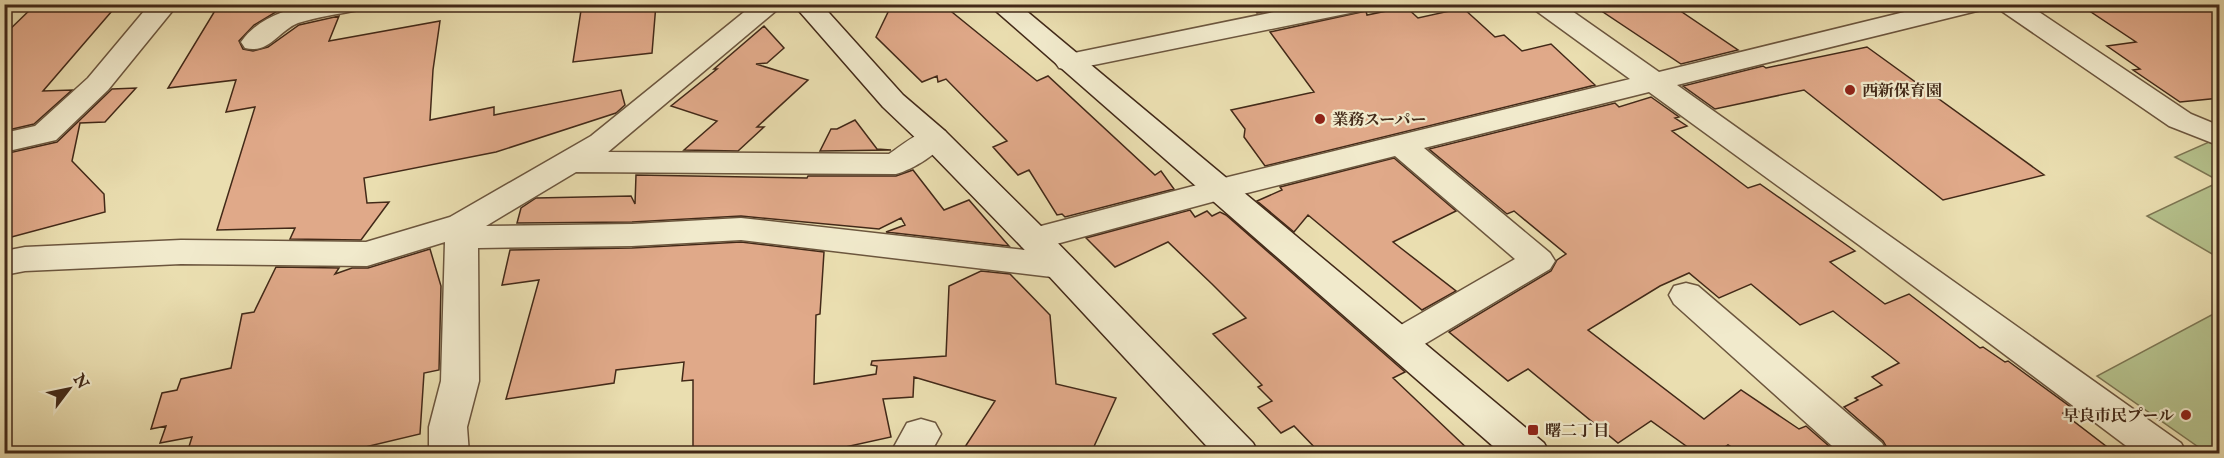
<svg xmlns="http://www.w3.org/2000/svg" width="2224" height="458" font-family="'IM FELL English','Noto Serif JP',serif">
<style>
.green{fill:#b5c18c;stroke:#7c7552;stroke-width:1.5}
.building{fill:#e0a989;stroke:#422918;stroke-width:1.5}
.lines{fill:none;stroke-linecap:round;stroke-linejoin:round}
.street-casing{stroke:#6c563e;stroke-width:3}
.secondary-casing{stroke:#422918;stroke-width:3}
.street{fill:#f1eacc;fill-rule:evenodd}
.secondary{fill:#f1eacc;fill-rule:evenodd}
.poi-dot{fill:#8f2418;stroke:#f1eacc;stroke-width:2}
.labels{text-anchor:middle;stroke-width:4.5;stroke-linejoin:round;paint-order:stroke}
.poi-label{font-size:16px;font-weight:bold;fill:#422918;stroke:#f1eacc;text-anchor:start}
</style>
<rect width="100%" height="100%" fill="#eadeb0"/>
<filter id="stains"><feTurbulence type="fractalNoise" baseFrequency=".00333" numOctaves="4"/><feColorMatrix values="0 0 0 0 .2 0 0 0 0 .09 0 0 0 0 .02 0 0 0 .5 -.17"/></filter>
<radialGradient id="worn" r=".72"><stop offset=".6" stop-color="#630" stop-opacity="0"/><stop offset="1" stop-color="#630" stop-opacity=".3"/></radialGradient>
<!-- green -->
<path class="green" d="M 2209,142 L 2219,147 L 2219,181 L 2175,157 Z
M 2219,181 L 2219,258 L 2147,216 L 2219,182 Z
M 2219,311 L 2219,453 L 2207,453 L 2097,376 Z"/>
<!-- building -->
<path class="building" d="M 36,4 L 118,4 L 43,91 L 72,90 L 34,124 L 4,131 L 4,35 Z
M 219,4 L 282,4 L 276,12 L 254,25 L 239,41 L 243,49 L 253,51 L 268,47 L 299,25 L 339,16 L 329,41 L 440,21 L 433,70 L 430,120 L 494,107 L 494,115 L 621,90 L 625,105 L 616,113 L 496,152 L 364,178 L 367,203 L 389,202 L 361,240 L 290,239 L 295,228 L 217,230 L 255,107 L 226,112 L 236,80 L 168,88 Z
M 582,4 L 656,4 L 652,53 L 573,62 Z
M 892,4 L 942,4 L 1037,81 L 1048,76 L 1155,175 L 1161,171 L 1174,189 L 1065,217 L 1062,214 L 1057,215 L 1029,170 L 1018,175 L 993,147 L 1007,141 L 946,79 L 938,82 L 937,76 L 922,82 L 876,37 Z
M 1250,4 L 1299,4 L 1257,13 Z
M 1591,4 L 1670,4 L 1738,50 L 1681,64 Z
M 2079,4 L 2220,4 L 2220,98 L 2180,102 L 2133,70 L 2140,69 L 2107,46 L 2136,42 Z
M 1406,7 L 1418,18 L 1463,8 L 1495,37 L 1504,35 L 1522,51 L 1551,44 L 1595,85 L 1265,166 L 1244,137 L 1245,129 L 1231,110 L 1314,92 L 1270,32 L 1366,11 L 1367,15 Z
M 764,26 L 784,48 L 767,63 L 756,64 L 808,80 L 757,127 L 764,127 L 738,151 L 684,150 L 717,121 L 671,106 L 717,69 L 714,69 Z
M 1867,47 L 2044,175 L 1943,200 L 1804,90 L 1715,109 L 1683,86 L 1763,66 L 1766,68 Z
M 136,88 L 105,122 L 80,123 L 72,161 L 104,194 L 105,212 L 4,239 L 4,154 L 57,142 L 112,89 Z
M 1651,97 L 1679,117 L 1675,118 L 1687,126 L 1672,131 L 1748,188 L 1760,184 L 1855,251 L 1830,262 L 1885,304 L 1909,294 L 1980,348 L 1983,347 L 2005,362 L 2008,361 L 2072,408 L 2063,413 L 2115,453 L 1890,453 L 1883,441 L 1844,407 L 1858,400 L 1855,398 L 1882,385 L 1872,377 L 1899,363 L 1833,311 L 1800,325 L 1751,284 L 1719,298 L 1689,273 L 1660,286 L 1588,330 L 1704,419 L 1741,390 L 1799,429 L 1806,426 L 1837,453 L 1741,453 L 1728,445 L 1716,453 L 1696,453 L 1651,421 L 1618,443 L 1528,369 L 1508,381 L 1449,332 L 1551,271 L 1557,260 L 1566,254 L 1514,211 L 1507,214 L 1429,149 L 1615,103 L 1619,107 Z
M 855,120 L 877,149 L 891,150 L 820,151 L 831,129 L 837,129 Z
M 1394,158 L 1456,211 L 1393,242 L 1456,291 L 1422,310 L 1308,215 L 1294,232 L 1257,201 L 1282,190 L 1280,187 Z
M 913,170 L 944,210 L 969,200 L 1009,246 L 886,232 L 905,225 L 901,218 L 879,229 L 741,216 L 632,222 L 517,223 L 521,208 L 536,198 L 631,196 L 635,204 L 636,175 L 807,178 L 808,176 L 896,176 Z
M 1190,210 L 1195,217 L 1207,211 L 1212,216 L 1220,212 L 1226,215 L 1405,372 L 1393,378 L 1472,453 L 1320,453 L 1294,426 L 1281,433 L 1258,408 L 1272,401 L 1258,387 L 1262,385 L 1213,334 L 1246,318 L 1212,284 L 1168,242 L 1115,267 L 1086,238 Z
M 741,242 L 824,252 L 820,314 L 816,315 L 814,384 L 876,374 L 877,366 L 871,365 L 872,361 L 946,356 L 949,286 L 981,271 L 1010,274 L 1050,315 L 1056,384 L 1116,398 L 1091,453 L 961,453 L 995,401 L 914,377 L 913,397 L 883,399 L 891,437 L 818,453 L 693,453 L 693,380 L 682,381 L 684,362 L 616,370 L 614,383 L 506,399 L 539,280 L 502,285 L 510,250 L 632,248 Z
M 430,249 L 441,286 L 439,370 L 424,373 L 420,434 L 340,453 L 187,453 L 192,437 L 160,443 L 166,426 L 151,429 L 162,393 L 177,390 L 181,379 L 231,368 L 242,314 L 254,312 L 276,267 L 339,268 L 335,274 L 352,268 L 368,268 Z"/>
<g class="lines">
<!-- street casing -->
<g class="street-casing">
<path id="street" d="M 150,4 L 178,4 L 108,90 L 56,140 L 4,152 L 4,133 L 35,126 L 88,78 Z
M 311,4 L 362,4 L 358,10 C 339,14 317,17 298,23 C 278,31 270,54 245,48 L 241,42 C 258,18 285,10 311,4 Z
M 754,4 L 784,4 L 608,152 L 889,154 C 907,142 923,126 945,131 L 949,138 C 939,153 914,169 896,174 L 576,172 L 486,226 L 632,224 L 741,218 L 1060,254 L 1072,258 L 1077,266 L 1072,274 L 1060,278 L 741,240 L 632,246 L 478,248 L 479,381 L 467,427 L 469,454 L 429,454 L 429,427 L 441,381 L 445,242 L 367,266 L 181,264 L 25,271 L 4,275 L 4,251 L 25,247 L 181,240 L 366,242 L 450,217 L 591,136 Z
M 1313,4 L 1368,4 L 1364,10 L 1355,12 L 1069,70 L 1059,68 L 1055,62 L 1059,56 L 1069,54 Z
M 1531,4 L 1562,4 L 1659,72 L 1937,4 L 1985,4 L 1981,10 L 1677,85 L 2181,443 L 2187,454 L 2137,454 L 1859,245 L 1649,92 L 1424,148 L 1550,253 L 1555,261 L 1550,269 L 1413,351 L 1400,355 L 1387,351 L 1382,342 L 1387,333 L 1515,259 L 1395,156 L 1223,199 L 1034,250 L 1022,247 L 1017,239 L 1022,231 L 1220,179 L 1630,79 L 1535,10 Z
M 1996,4 L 2027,4 L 2191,114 L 2220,126 L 2220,146 L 2169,126 L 2000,10 Z
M 1686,283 L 1698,286 L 1882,443 L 1888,454 L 1841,454 L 1674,304 L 1669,295 L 1674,286 Z
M 921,419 L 935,423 L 941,434 L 930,454 L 890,454 L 907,423 Z"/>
</g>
<!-- secondary casing -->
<g class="secondary-casing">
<path id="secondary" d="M 793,4 L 821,4 L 903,95 L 945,131 L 1046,231 L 1253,443 L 1259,454 L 1214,454 L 1022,247 L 923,145 L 883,107 Z
M 988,4 L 1018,4 L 1544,443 L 1550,454 L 1502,454 Z"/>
</g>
<!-- street -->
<use href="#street" class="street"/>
<!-- secondary -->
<use href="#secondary" class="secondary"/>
</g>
<!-- markers -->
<g class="poi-dot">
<circle cx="1850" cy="90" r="6"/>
<circle cx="1320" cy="119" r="6"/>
<circle cx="2186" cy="415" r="6"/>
<rect x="1527" y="424" width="12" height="12" rx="3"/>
</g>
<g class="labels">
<!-- poi labels -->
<g class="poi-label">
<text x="1862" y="96">西新保育園</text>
<text x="1332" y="125">業務スーパー</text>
<text x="2174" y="421" text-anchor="end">早良市民プール</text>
<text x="1545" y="436">曙二丁目</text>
</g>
</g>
<!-- margin -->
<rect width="2224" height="458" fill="none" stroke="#eadeb0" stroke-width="24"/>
<rect x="6" y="6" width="2212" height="446" fill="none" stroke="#422918" stroke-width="3"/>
<rect x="12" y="12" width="2200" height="434" fill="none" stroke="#422918" stroke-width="1.5"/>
<!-- north arrow -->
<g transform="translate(69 389) rotate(58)" stroke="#f1eacc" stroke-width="4.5" paint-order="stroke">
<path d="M0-4.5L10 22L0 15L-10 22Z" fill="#422918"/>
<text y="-9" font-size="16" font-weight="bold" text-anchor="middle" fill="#422918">N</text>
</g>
<rect width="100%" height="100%" filter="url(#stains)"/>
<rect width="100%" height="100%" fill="url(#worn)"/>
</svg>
